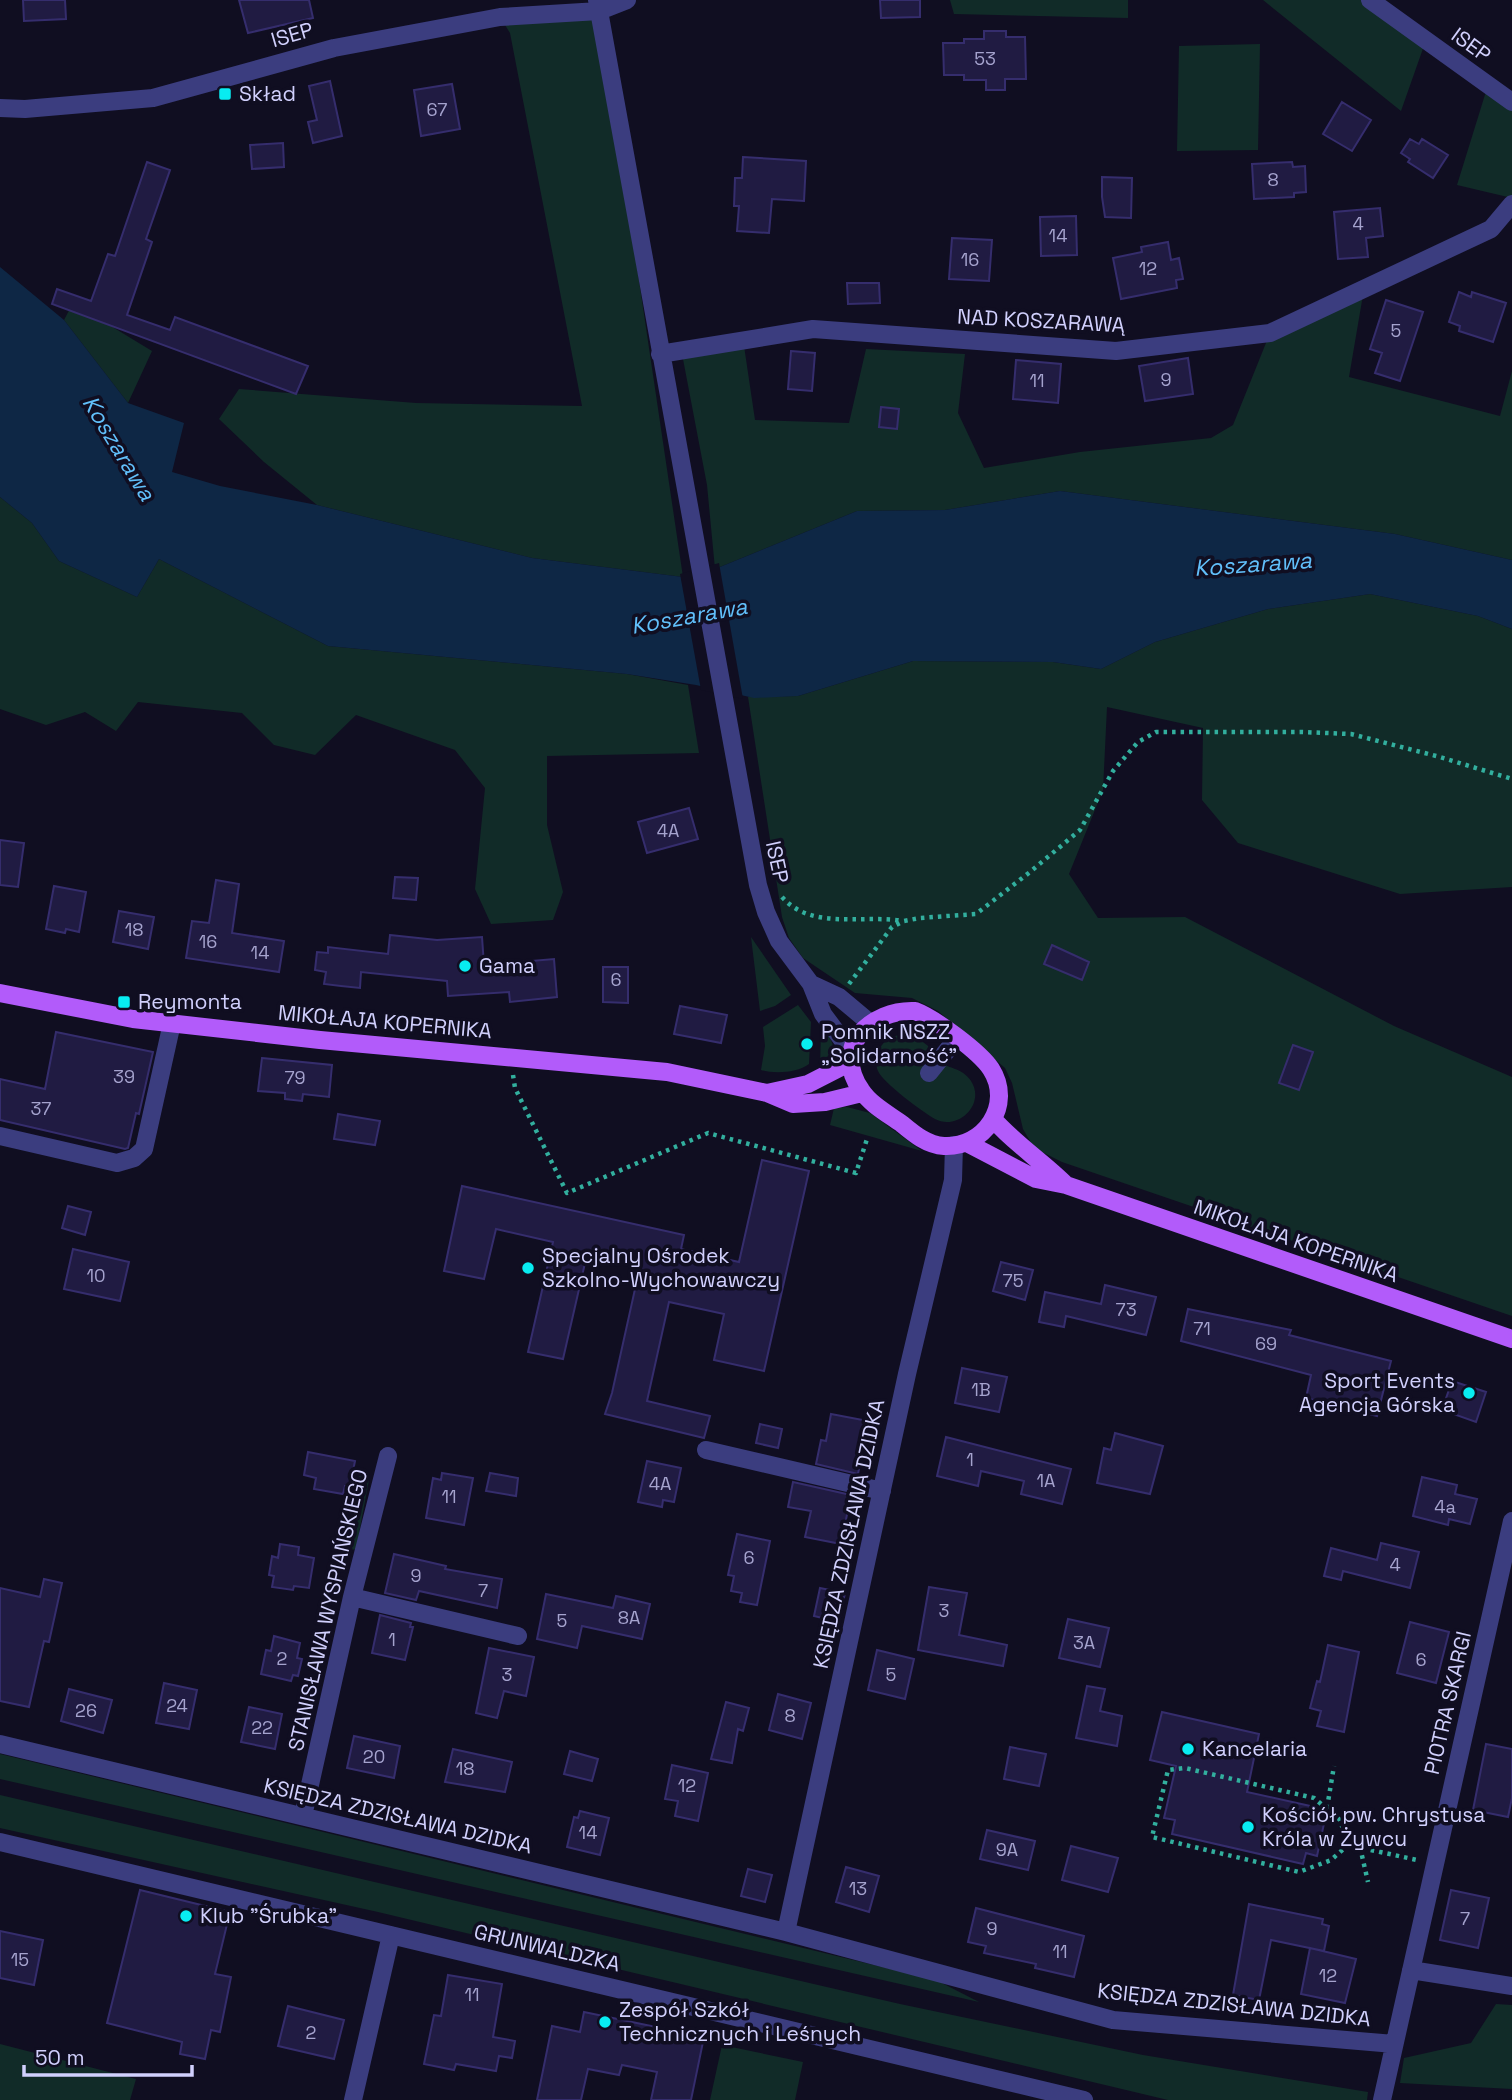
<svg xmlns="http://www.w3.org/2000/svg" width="1512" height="2100" font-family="'Space Grotesk',sans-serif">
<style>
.green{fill:#112b28}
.water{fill:#0e2745}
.pier{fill:#100e21}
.building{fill:#201b42;stroke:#352d6d;stroke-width:2}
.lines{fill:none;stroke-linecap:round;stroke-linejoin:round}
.path{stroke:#32af9e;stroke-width:4.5;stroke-dasharray:3.5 5;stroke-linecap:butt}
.minor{stroke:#3b3d7f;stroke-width:18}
.major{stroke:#b25bfa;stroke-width:18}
.poi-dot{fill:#08ecf1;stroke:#100e21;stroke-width:2.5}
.labels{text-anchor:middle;stroke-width:7;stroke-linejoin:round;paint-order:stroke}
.number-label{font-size:18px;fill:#a5a3ce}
.street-label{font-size:21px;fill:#d1d0fd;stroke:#100e21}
.poi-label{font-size:21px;fill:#d1d0fd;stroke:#100e21;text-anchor:start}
.water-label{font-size:23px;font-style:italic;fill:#61bffa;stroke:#100e21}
</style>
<rect width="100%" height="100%" fill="#100e21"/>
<!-- green -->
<path class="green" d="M 950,0 L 1128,0 L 1128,18 L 954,14 Z
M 1263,0 L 1370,0 L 1426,40 L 1401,111 Z
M 599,11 L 683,577 L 532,558 L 317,505 L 264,462 L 219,419 L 239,389 L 416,403 L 582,406 L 510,33 L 500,17 Z
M 1260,44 L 1258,150 L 1177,151 L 1179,46 Z
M 1488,85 L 1512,102 L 1512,198 L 1457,185 Z
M 1364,289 L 1349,377 L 1500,416 L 1512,371 L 1512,560 L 1395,534 L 1060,491 L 945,510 L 857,511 L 715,569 L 707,485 L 683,359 L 743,339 L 755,420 L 849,423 L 866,349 L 965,354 L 958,413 L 984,468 L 1080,452 L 1211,438 L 1233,425 L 1270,333 Z
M 73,303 L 152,351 L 128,403 L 64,320 Z
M 0,497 L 32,523 L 59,561 L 137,597 L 159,559 L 328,646 L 627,674 L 688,685 L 699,753 L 547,756 L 547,825 L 563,892 L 553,920 L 491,924 L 475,889 L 485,788 L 455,750 L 356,715 L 315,755 L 274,745 L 242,713 L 138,702 L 116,731 L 85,712 L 46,725 L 0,709 Z
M 1370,594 L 1478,616 L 1512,629 L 1512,887 L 1400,894 L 1238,843 L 1202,800 L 1203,728 L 1107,707 L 1103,790 L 1069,874 L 1098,918 L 1185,917 L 1394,1026 L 1512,1077 L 1512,1316 L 1062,1162 L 1034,1148 L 1023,1129 L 1012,1083 L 1005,1068 L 938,1011 L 912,998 L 855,993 L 803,958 L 789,938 L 782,917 L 748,697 L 798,696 L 913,661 L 1053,662 L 1101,669 L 1155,642 L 1268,609 Z
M 751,937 L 791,995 L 775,1006 L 760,1011 Z
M 798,1005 L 811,1022 L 809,1064 C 797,1073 774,1074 761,1070 L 765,1046 L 763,1027 Z
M 821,1026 C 836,1043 839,1055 820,1071 Z
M 905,1034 C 913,1036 928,1043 932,1051 C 933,1054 934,1057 937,1060 C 947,1069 962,1067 971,1081 C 986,1104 958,1131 935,1119 C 923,1112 883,1083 878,1071 C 875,1064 876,1056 879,1050 C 884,1039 894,1035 905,1034 Z
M 847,1107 L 870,1113 L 922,1151 L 830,1125 L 834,1108 Z
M 362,1475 L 367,1476 L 369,1480 L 356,1549 L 346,1551 L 358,1477 Z
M 0,1754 L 936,1980 L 979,2002 L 0,1779 Z
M 0,1795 L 900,2004 L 1143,2055 L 1368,2092 L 1367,2100 L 1168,2100 L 378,1912 L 0,1828 Z
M 1496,2004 L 1512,2005 L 1512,2089 L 1400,2083 L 1404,2058 L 1471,2043 Z
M 0,2044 L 136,2079 L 130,2100 L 0,2100 Z
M 722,2045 L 803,2062 L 795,2100 L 710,2100 Z"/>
<!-- water -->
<path class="water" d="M 0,267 L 64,320 L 128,403 L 184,423 L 172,472 L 220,486 L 317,505 L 532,558 L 683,577 L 715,569 L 857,511 L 945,510 L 1060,491 L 1395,534 L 1512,560 L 1512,629 L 1478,616 L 1370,594 L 1268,609 L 1155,642 L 1101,669 L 1053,662 L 913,661 L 798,696 L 754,698 L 696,685 L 627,674 L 328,646 L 159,559 L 137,597 L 59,561 L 32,523 L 0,497 Z"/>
<!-- pier -->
<path class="pier" d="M 719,563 L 743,699 L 701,690 L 680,574 Z"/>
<!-- building -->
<path class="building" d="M 23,0 L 65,0 L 66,19 L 24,21 Z
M 239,0 L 309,0 L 313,18 L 248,33 Z
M 880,0 L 920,0 L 920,17 L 881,18 Z
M 984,31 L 1006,31 L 1006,37 L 1025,37 L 1026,79 L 1005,79 L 1005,90 L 986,90 L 986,80 L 964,80 L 964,75 L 944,75 L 943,43 L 964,43 L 964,39 L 984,39 Z
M 330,81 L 342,136 L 313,143 L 308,122 L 317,120 L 309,86 Z
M 452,84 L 460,129 L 421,136 L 414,90 Z
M 1342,102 L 1371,120 L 1352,151 L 1323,134 Z
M 1410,139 L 1419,144 L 1422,139 L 1448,155 L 1433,178 L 1408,162 L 1410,159 L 1401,153 Z
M 283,143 L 284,167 L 252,169 L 250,145 Z
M 743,157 L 806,161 L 804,201 L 772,199 L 769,233 L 737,231 L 739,206 L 734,206 L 735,178 L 742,178 Z
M 147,162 L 170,170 L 146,239 L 152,242 L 127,315 L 170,330 L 175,317 L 308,366 L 296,394 L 52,304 L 57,289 L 91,301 L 108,254 L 115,256 Z
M 1292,162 L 1293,167 L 1305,166 L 1306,192 L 1294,193 L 1294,197 L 1254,199 L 1252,164 Z
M 1102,177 L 1132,178 L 1131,218 L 1105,217 L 1102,197 Z
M 1380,208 L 1383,236 L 1366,238 L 1368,257 L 1338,259 L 1334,212 Z
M 1076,216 L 1077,255 L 1041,256 L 1040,217 Z
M 952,238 L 992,240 L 989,281 L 949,279 Z
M 1168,242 L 1171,260 L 1179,258 L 1183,279 L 1176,280 L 1177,288 L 1121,299 L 1113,258 L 1142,252 L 1141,247 Z
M 847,283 L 879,283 L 880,303 L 848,304 Z
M 1459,292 L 1471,297 L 1472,292 L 1506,303 L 1493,342 L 1459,331 L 1460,326 L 1449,322 Z
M 1386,300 L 1423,312 L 1400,381 L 1375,373 L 1382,353 L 1370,349 Z
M 791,351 L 815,353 L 812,391 L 788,389 Z
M 1188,358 L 1193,394 L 1145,401 L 1139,366 Z
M 1016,360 L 1061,364 L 1058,403 L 1013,399 Z
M 881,407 L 899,409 L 897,429 L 879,427 Z
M 689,808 L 698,839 L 647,853 L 638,822 Z
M 0,840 L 24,843 L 18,887 L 0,885 Z
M 395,877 L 418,878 L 416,900 L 393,898 Z
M 216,880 L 239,884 L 232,933 L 284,941 L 279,972 L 186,958 L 192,921 L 209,923 Z
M 54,886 L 86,892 L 79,932 L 66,929 L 65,933 L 46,929 Z
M 119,911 L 154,917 L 148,949 L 113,942 Z
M 390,935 L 437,940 L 482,937 L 484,965 L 554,959 L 557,997 L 510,1002 L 509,992 L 448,996 L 447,981 L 361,972 L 360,988 L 341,986 L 324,984 L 326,972 L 315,970 L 317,952 L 328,953 L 328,947 L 388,954 Z
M 1052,945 L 1089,962 L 1082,980 L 1044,964 Z
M 603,967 L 628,967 L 628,1003 L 603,1002 Z
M 680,1006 L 727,1015 L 721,1043 L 674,1034 Z
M 56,1032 L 153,1052 L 139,1114 L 136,1113 L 128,1148 L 125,1149 L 0,1120 L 0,1079 L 45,1089 Z
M 1293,1045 L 1313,1052 L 1299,1090 L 1279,1083 Z
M 262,1058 L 332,1065 L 329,1097 L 303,1094 L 302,1101 L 285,1099 L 285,1093 L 258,1091 Z
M 338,1114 L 380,1121 L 375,1145 L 334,1139 Z
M 762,1160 L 809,1171 L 764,1371 L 714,1360 L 724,1314 L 669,1302 L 647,1401 L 710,1416 L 704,1438 L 605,1414 L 612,1393 L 641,1262 L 588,1250 L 563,1359 L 528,1352 L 553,1242 L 496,1229 L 484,1279 L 444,1271 L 462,1186 L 684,1235 L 681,1249 L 739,1262 Z
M 68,1206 L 91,1212 L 85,1235 L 62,1228 Z
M 73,1249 L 129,1262 L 120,1301 L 64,1289 Z
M 1001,1262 L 1033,1270 L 1025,1300 L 993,1291 Z
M 1105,1285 L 1156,1297 L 1146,1335 L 1066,1316 L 1064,1327 L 1039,1322 L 1045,1292 L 1101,1304 Z
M 1188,1309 L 1291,1330 L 1289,1335 L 1391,1361 L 1377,1416 L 1306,1398 L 1311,1375 L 1181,1341 Z
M 962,1368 L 1007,1377 L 999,1412 L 955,1403 Z
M 1452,1381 L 1486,1392 L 1476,1422 L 1442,1410 Z
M 831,1414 L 868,1421 L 858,1474 L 816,1464 L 821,1440 L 826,1441 Z
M 760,1424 L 782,1429 L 778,1448 L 756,1443 Z
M 1115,1433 L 1163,1446 L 1150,1494 L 1097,1483 L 1104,1448 L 1111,1450 Z
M 946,1437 L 1071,1469 L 1062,1504 L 1021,1494 L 1024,1481 L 981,1471 L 978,1486 L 937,1476 Z
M 308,1452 L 355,1461 L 350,1486 L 345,1486 L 343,1494 L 314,1489 L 316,1478 L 304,1475 Z
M 647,1461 L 681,1468 L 674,1502 L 663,1500 L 662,1507 L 638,1502 Z
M 442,1473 L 473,1478 L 464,1525 L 426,1518 L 433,1478 L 441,1480 Z
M 490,1473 L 518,1478 L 516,1496 L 486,1491 Z
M 1422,1477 L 1457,1485 L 1455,1494 L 1477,1499 L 1470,1524 L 1449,1519 L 1448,1525 L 1413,1516 Z
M 793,1482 L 851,1495 L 841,1544 L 805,1537 L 811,1511 L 788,1507 Z
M 737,1534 L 770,1541 L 757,1605 L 740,1602 L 742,1593 L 731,1591 L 734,1576 L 728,1575 Z
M 1381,1543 L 1419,1552 L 1410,1588 L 1343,1571 L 1341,1580 L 1324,1576 L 1331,1548 L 1377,1560 Z
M 280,1544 L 299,1547 L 298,1555 L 314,1558 L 309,1588 L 294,1586 L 293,1590 L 272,1587 L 274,1576 L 269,1575 L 272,1556 L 278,1558 Z
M 394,1554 L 446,1566 L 445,1569 L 502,1579 L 497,1608 L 419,1591 L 416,1600 L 385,1593 Z
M 44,1579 L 62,1583 L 49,1642 L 44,1641 L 29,1707 L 0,1701 L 0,1588 L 40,1597 Z
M 929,1587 L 967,1593 L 959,1635 L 1007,1645 L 1003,1666 L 918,1650 Z
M 820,1588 L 845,1593 L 839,1622 L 814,1616 Z
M 546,1594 L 613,1608 L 616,1596 L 650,1604 L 642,1639 L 582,1626 L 577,1648 L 537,1639 Z
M 380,1615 L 411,1623 L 410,1627 L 413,1627 L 405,1660 L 372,1653 Z
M 1068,1619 L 1109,1628 L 1100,1667 L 1059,1658 Z
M 1410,1622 L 1449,1632 L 1436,1683 L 1397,1673 Z
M 274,1636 L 300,1643 L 297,1658 L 302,1659 L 298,1676 L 293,1675 L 291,1681 L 261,1674 L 266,1650 L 271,1651 Z
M 1328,1645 L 1359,1652 L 1344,1732 L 1317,1726 L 1321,1711 L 1310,1708 L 1317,1681 L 1320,1682 Z
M 489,1648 L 534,1657 L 526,1696 L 504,1691 L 497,1718 L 476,1713 Z
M 877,1650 L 914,1659 L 905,1699 L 868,1690 Z
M 164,1683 L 197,1690 L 189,1729 L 156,1723 Z
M 1087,1686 L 1105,1689 L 1100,1711 L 1122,1716 L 1117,1746 L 1076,1738 Z
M 69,1689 L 112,1700 L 103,1733 L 61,1721 Z
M 778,1694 L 811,1703 L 802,1739 L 769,1730 Z
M 726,1702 L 749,1708 L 743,1731 L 738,1729 L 732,1763 L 711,1759 Z
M 249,1707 L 282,1714 L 275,1749 L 241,1742 Z
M 1162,1712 L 1259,1734 L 1247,1792 L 1315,1807 L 1313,1816 L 1325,1819 L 1317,1856 L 1306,1853 L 1303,1864 L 1172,1834 L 1175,1820 L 1164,1818 L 1176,1766 L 1150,1760 Z
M 354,1736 L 400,1746 L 394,1778 L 347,1768 Z
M 1486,1744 L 1512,1749 L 1512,1798 L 1508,1817 L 1473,1810 Z
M 1010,1747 L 1046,1754 L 1039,1786 L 1004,1779 Z
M 453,1749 L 512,1762 L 505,1792 L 445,1782 Z
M 570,1751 L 598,1759 L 592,1781 L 564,1774 Z
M 672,1765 L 708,1773 L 698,1821 L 675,1816 L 678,1801 L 665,1799 Z
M 580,1811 L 609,1818 L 600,1855 L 567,1847 L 574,1817 L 578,1818 Z
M 987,1830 L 1035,1841 L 1028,1870 L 980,1859 Z
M 1071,1846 L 1118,1858 L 1108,1892 L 1062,1880 Z
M 846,1867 L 879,1876 L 869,1912 L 836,1902 Z
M 748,1869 L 772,1875 L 765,1902 L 741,1896 Z
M 140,1890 L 230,1912 L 215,1974 L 231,1977 L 220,2032 L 211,2030 L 205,2059 L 180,2054 L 182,2042 L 107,2023 Z
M 1451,1890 L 1489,1898 L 1478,1948 L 1440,1940 Z
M 1249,1904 L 1323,1919 L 1322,1924 L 1329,1926 L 1324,1951 L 1271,1940 L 1259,2000 L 1233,1995 Z
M 976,1908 L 1084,1936 L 1074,1977 L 1035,1968 L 1036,1964 L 984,1953 L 986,1946 L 968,1942 Z
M 0,1931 L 43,1940 L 34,1985 L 0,1978 Z
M 1310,1948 L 1356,1959 L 1345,2003 L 1301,1994 Z
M 448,1975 L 502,1984 L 493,2037 L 515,2041 L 512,2058 L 499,2056 L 496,2071 L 456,2064 L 454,2070 L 424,2064 L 434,2015 L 441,2016 Z
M 288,2006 L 344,2020 L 334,2059 L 278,2046 Z
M 584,2012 L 704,2037 L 691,2100 L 651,2100 L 657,2072 L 622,2065 L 619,2075 L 588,2069 L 581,2100 L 537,2100 L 552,2026 L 580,2032 Z"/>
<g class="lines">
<!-- path -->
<path class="path" d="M 782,897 C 812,931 863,914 903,921
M 849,984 L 892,927 L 904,921 L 920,918 L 976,914 L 1030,872 L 1080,830 L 1113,771 L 1138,742 L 1156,732 L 1302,732 L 1351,734 L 1440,757 L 1512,779
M 513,1075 L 515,1088 L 567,1193 L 708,1133 L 856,1173 L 867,1139
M 1327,1808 L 1334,1766
M 1348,1845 L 1340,1820 L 1314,1798 L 1185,1768 L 1168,1770 L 1152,1837 L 1299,1872 L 1331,1860 L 1348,1845 L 1417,1860
M 1360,1847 L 1368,1882"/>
<!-- minor -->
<path class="minor" d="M 597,0 L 758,885 L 766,912 L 779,941 L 811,984 L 823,1014 L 852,1053
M 1370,0 L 1512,102
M 0,108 L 25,109 L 153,98 L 334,48 L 500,17 L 599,11 L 627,0
M 660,354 L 813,329 L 1116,351 L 1270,333 L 1491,229 L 1512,204
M 811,984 L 839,997 L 870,1023
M 929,1073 L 957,1038
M 0,1136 L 117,1163 L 134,1158 L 144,1149 L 172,1023
M 706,1450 L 882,1491
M 352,1597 L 518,1636
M 0,1744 L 786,1932 L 1113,2020 L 1394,2044
M 303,1816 L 352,1597 L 388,1456
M 0,1842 L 1084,2100
M 786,1932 L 907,1374 L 953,1180 L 954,1145
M 1411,1970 L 1512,1986
M 353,2100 L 391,1935
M 1382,2100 L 1512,1521"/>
<!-- major -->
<path class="major" d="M 0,993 L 133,1019 L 320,1040 L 667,1072 L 767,1093 L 793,1104 L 825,1102 L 862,1093
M 915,1011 C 934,1018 980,1052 991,1069 C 1014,1105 984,1148 944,1146 C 927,1145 914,1134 902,1124 C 888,1114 870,1104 861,1090 C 831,1047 871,1009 915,1011 Z
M 767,1093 L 808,1084 L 851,1062
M 993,1119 C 1015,1144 1043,1162 1066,1185
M 967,1143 L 1036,1179 L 1066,1185 L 1512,1339"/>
</g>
<!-- markers -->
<g class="poi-dot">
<rect x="218" y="87" width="14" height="14" rx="3.5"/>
<circle cx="465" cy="966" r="7"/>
<rect x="117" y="995" width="14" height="14" rx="3.5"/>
<circle cx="807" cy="1044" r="7"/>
<circle cx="528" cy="1268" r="7"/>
<circle cx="1469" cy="1393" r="7"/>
<circle cx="1188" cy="1749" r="7"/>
<circle cx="1248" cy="1827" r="7"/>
<circle cx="186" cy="1916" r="7"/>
<circle cx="605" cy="2022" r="7"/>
</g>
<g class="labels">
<!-- number labels -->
<g class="number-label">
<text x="985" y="65">53</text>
<text x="437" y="116">67</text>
<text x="1273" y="186">8</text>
<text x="1358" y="230">4</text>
<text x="1058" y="242">14</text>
<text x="970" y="266">16</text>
<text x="1148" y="275">12</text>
<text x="1396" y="337">5</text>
<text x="1166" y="386">9</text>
<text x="1037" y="387">11</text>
<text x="668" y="837">4A</text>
<text x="134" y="936">18</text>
<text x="208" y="948">16</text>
<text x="260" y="959">14</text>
<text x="616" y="986">6</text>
<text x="124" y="1083">39</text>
<text x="295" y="1084">79</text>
<text x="41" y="1115">37</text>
<text x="96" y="1282">10</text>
<text x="1013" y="1287">75</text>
<text x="1126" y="1316">73</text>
<text x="1202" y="1335">71</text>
<text x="1266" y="1350">69</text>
<text x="981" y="1396">1B</text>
<text x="970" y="1466">1</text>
<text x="1046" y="1487">1A</text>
<text x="660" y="1490">4A</text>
<text x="449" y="1503">11</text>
<text x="1445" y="1513">4a</text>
<text x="749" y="1564">6</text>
<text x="1395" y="1571">4</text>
<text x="416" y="1582">9</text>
<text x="483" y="1597">7</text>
<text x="944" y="1617">3</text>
<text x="629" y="1624">8A</text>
<text x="562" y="1627">5</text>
<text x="392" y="1646">1</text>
<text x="1084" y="1649">3A</text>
<text x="282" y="1665">2</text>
<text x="1421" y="1666">6</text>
<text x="507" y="1681">3</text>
<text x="891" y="1681">5</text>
<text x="177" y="1712">24</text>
<text x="86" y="1717">26</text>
<text x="790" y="1722">8</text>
<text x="262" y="1734">22</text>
<text x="374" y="1763">20</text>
<text x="465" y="1775">18</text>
<text x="687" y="1792">12</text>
<text x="588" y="1839">14</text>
<text x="1007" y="1856">9A</text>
<text x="858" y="1895">13</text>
<text x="1465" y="1925">7</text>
<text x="992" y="1935">9</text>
<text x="1060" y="1958">11</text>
<text x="20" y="1966">15</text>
<text x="1328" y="1982">12</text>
<text x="472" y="2001">11</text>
<text x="311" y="2039">2</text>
</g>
<!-- street labels -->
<g class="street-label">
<text transform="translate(292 35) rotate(-16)" y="7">ISEP</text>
<text transform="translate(1471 45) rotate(36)" y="7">ISEP</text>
<text transform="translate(1041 321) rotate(3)" y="7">NAD KOSZARAWĄ</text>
<text transform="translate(777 862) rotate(78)" y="7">ISEP</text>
<text transform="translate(385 1022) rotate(5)" y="7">MIKOŁAJA KOPERNIKA</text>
<text transform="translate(1296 1241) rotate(19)" y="7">MIKOŁAJA KOPERNIKA</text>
<text transform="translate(849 1534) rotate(-78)" y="7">KSIĘDZA ZDZISŁAWA DZIDKA</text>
<text transform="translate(328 1610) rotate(-77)" y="7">STANISŁAWA WYSPIAŃSKIEGO</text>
<text transform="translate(1448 1703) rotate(-77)" y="7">PIOTRA SKARGI</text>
<text transform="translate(398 1816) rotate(13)" y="7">KSIĘDZA ZDZISŁAWA DZIDKA</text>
<text transform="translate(547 1948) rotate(13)" y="7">GRUNWALDZKA</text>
<text transform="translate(1234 2005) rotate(6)" y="7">KSIĘDZA ZDZISŁAWA DZIDKA</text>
</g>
<!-- poi labels -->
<g class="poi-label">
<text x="239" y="101">Skład</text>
<text x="479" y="973">Gama</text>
<text x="138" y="1009">Reymonta</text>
<text x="821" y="1039">Pomnik NSZZ<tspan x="821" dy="24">„Solidarność”</tspan></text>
<text x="542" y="1263">Specjalny Ośrodek<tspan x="542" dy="24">Szkolno-Wychowawczy</tspan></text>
<text x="1455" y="1388" text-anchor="end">Sport Events<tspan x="1455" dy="24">Agencja Górska</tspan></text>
<text x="1202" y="1756">Kancelaria</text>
<text x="1262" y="1822">Kościół pw. Chrystusa<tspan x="1262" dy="24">Króla w Żywcu</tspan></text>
<text x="200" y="1923">Klub "Śrubka"</text>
<text x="619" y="2017">Zespół Szkół<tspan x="619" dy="24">Technicznych i Leśnych</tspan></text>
</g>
<!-- water labels -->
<g class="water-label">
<text transform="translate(119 448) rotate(59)" y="8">Koszarawa</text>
<text transform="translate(1253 564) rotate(-4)" y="8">Koszarawa</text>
<text transform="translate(689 616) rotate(-10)" y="8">Koszarawa</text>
</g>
</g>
<!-- scale -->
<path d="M24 2065v10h168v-10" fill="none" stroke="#d1d0fd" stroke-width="3.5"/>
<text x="35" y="2065" font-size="21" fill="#d1d0fd" stroke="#100e21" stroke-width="5" paint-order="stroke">50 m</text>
</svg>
